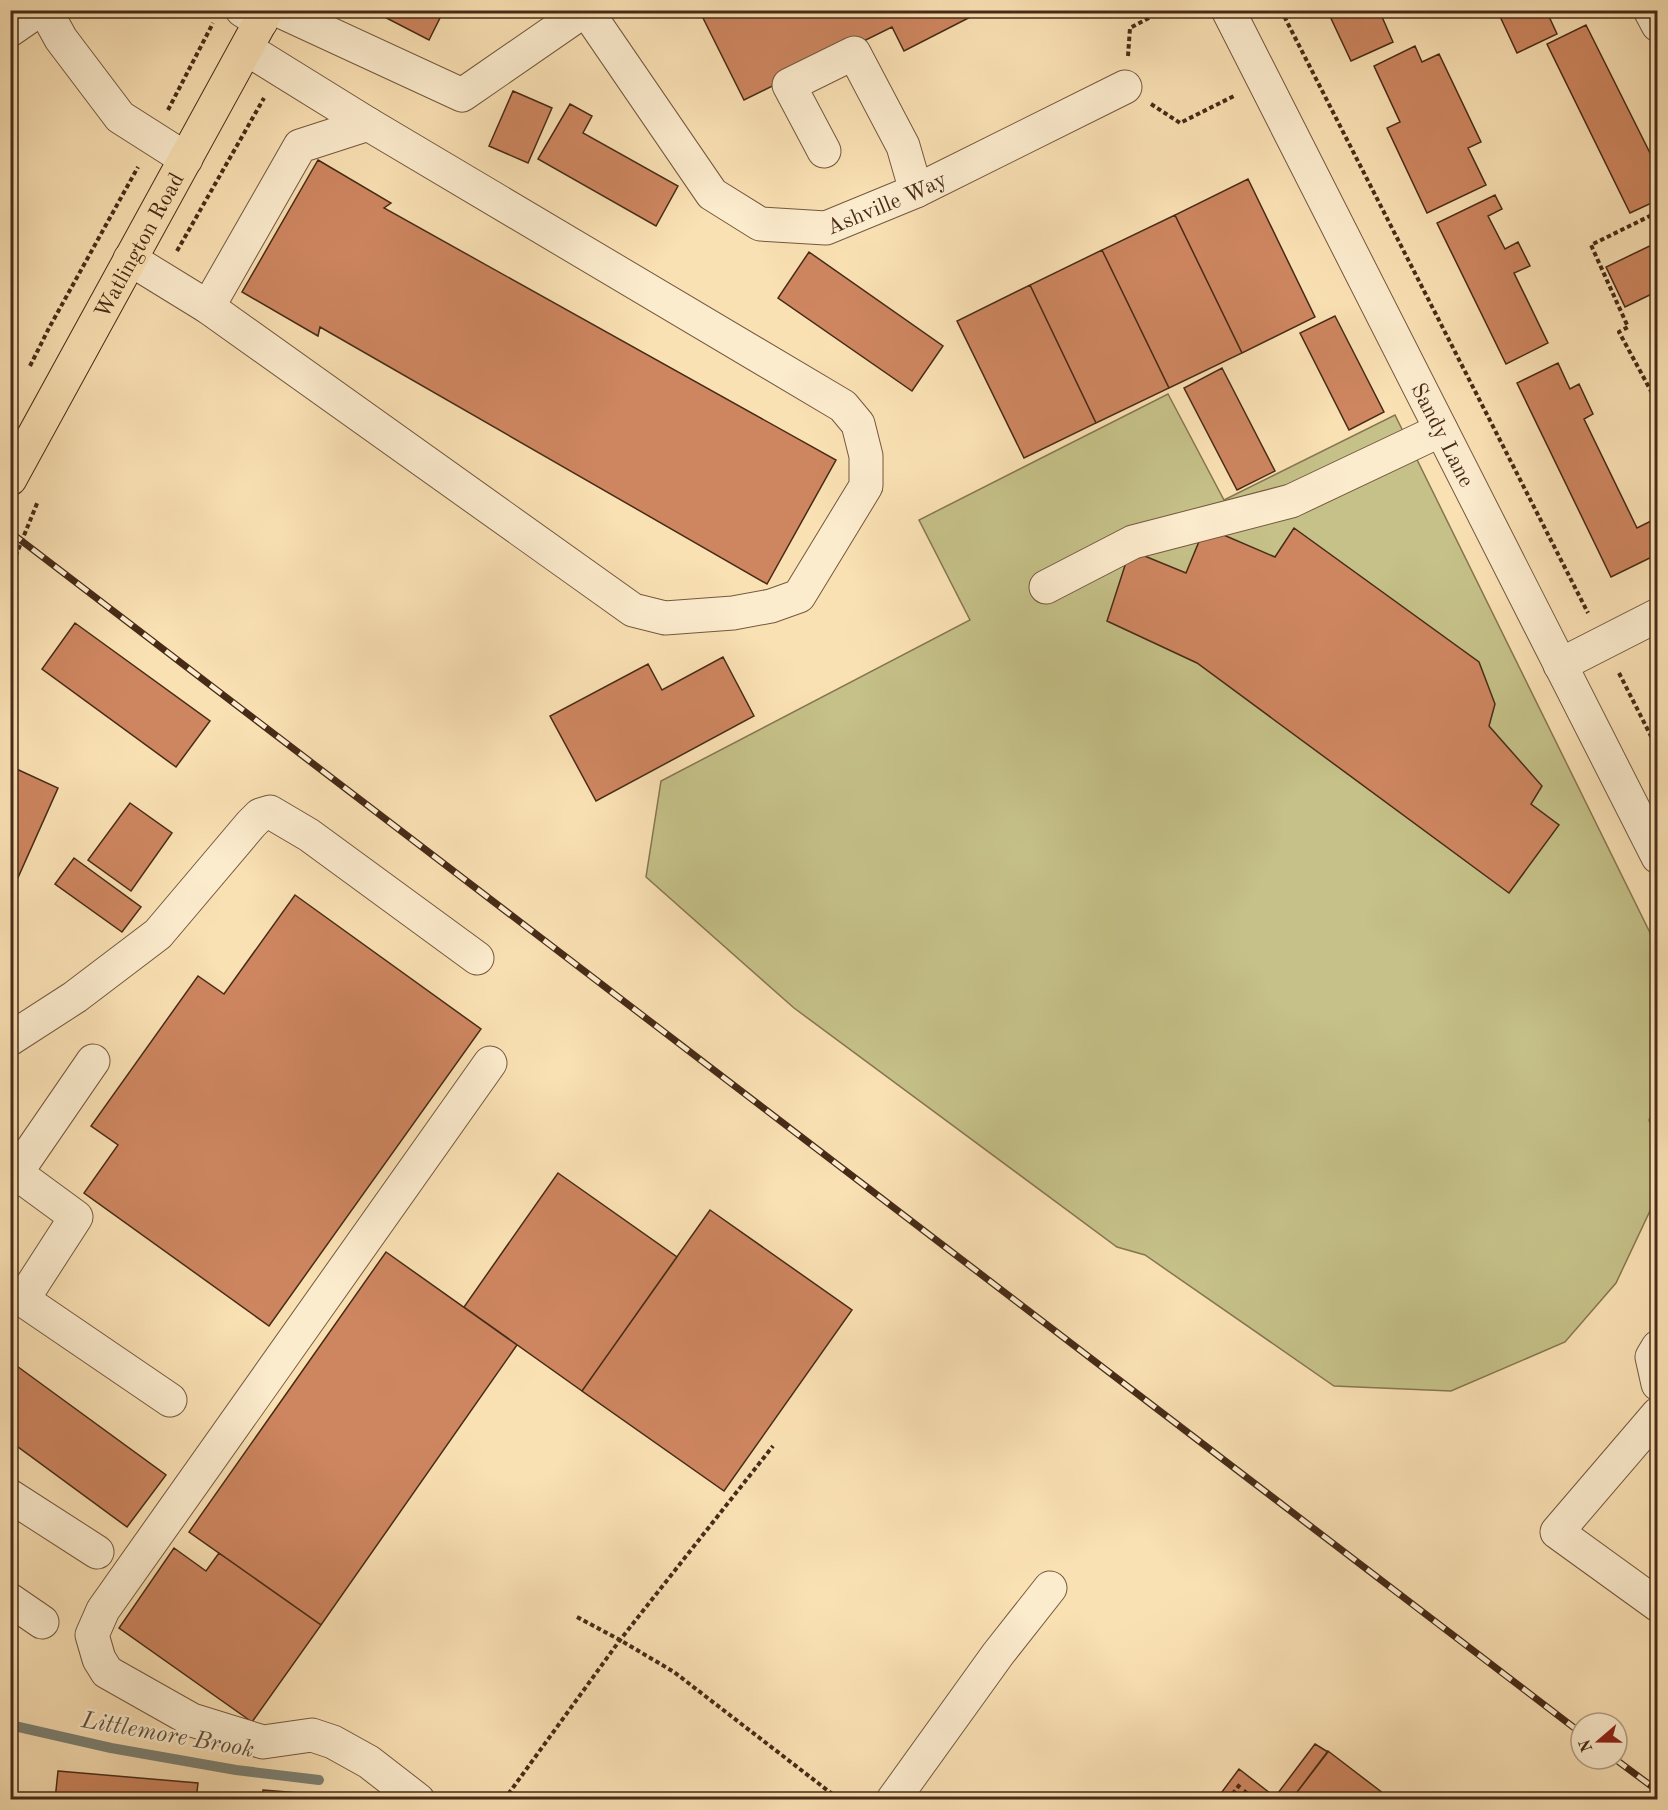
<svg xmlns="http://www.w3.org/2000/svg" width="1668" height="1810" font-family="'Old Standard TT',serif">
<style>
.green{fill:#c5c188;stroke:#867650;stroke-width:1.5}
.lines{fill:none;stroke-linecap:round;stroke-linejoin:round}
.stream{stroke:#7c8276;stroke-width:10}
.building{fill:#ce8660;stroke:#472b17;stroke-width:1.5}
.minor-casing{stroke:#74583e;stroke-width:35}
.major-casing{stroke:#472b17;stroke-width:35}
.path{stroke:#472b17;stroke-width:4;stroke-dasharray:4.5 3;stroke-linecap:butt}
.minor{stroke:#fcecce;stroke-width:33}
.major{stroke:#fae1b4;stroke-width:33}
.rail-casing{stroke:#472b17;stroke-width:7}
.rail{stroke:#fcecce;stroke-width:4.5;stroke-dasharray:14;stroke-linecap:butt}
.labels{text-anchor:middle;stroke-width:5;stroke-linejoin:round;paint-order:stroke}
.street-label{font-size:22px;fill:#472b17;stroke:#fcecce}
.water-label{font-size:24px;font-style:italic;fill:#5d4f3e;stroke:#fcecce}
</style>
<rect width="100%" height="100%" fill="#fae1b4"/>
<filter id="stains"><feTurbulence type="fractalNoise" baseFrequency=".00333" numOctaves="4"/><feColorMatrix values="0 0 0 0 .2 0 0 0 0 .09 0 0 0 0 .02 0 0 0 .5 -.17"/></filter>
<radialGradient id="worn" r=".72"><stop offset=".6" stop-color="#630" stop-opacity="0"/><stop offset="1" stop-color="#630" stop-opacity=".3"/></radialGradient>
<!-- green -->
<path class="green" d="M 1168,394 L 1224,500 L 1395,415 L 1657,947 L 1658,1099 L 1649,1120 L 1657,1141 L 1657,1196 L 1616,1283 L 1565,1342 L 1451,1391 L 1334,1386 L 1145,1255 L 1117,1247 L 794,1008 L 646,877 L 661,781 L 970,620 L 919,520 Z"/>
<g class="lines">
<!-- stream -->
<path class="stream" d="M 10,1725 L 111,1748 L 236,1770 L 319,1780"/>
</g>
<!-- building -->
<path class="building" d="M 371,10 L 444,10 L 429,40 Z
M 699,10 L 984,10 L 904,51 L 892,27 L 744,100 Z
M 1327,10 L 1379,10 L 1393,42 L 1351,61 Z
M 1497,10 L 1546,10 L 1557,34 L 1517,53 Z
M 1586,25 L 1658,169 L 1658,200 L 1630,213 L 1547,44 Z
M 1415,46 L 1422,62 L 1439,54 L 1481,142 L 1468,148 L 1486,185 L 1427,213 L 1387,128 L 1400,122 L 1374,66 Z
M 513,91 L 552,108 L 528,163 L 489,146 Z
M 570,104 L 592,116 L 583,133 L 678,186 L 656,226 L 538,159 Z
M 318,160 L 391,203 L 384,208 L 836,460 L 767,584 L 320,327 L 318,336 L 242,292 Z
M 1248,179 L 1315,317 L 1242,353 L 1175,215 Z
M 1495,195 L 1502,209 L 1488,216 L 1505,249 L 1518,242 L 1530,266 L 1514,273 L 1548,343 L 1506,364 L 1437,223 Z
M 1175,215 L 1242,353 L 1169,388 L 1102,250 Z
M 1658,242 L 1658,291 L 1625,307 L 1606,267 Z
M 1102,250 L 1169,388 L 1096,423 L 1030,285 Z
M 809,252 L 943,346 L 912,391 L 778,298 Z
M 1030,285 L 1096,423 L 1024,458 L 957,321 Z
M 1335,316 L 1384,412 L 1349,430 L 1300,333 Z
M 1558,363 L 1570,389 L 1579,384 L 1593,414 L 1584,419 L 1637,528 L 1651,521 L 1658,534 L 1658,554 L 1611,577 L 1517,383 Z
M 1222,368 L 1275,471 L 1237,490 L 1184,388 Z
M 1205,527 L 1275,557 L 1294,528 L 1479,662 L 1495,704 L 1489,726 L 1542,786 L 1531,804 L 1559,825 L 1509,893 L 1197,663 L 1107,621 L 1130,550 L 1186,573 Z
M 75,623 L 210,721 L 176,767 L 42,669 Z
M 723,657 L 754,716 L 596,801 L 550,716 L 648,664 L 662,690 Z
M 10,766 L 58,788 L 16,882 L 10,880 Z
M 130,803 L 172,833 L 131,891 L 88,860 Z
M 74,858 L 141,907 L 122,932 L 55,884 Z
M 295,895 L 481,1029 L 269,1326 L 84,1193 L 118,1145 L 91,1126 L 198,976 L 224,994 Z
M 558,1173 L 677,1257 L 582,1391 L 464,1307 Z
M 710,1210 L 852,1310 L 724,1491 L 582,1391 Z
M 386,1252 L 517,1345 L 321,1625 L 189,1532 Z
M 10,1361 L 166,1475 L 127,1527 L 10,1441 Z
M 174,1548 L 206,1571 L 219,1553 L 321,1625 L 252,1722 L 119,1628 Z
M 1315,1744 L 1328,1752 L 1291,1800 L 1257,1800 L 1245,1790 L 1238,1800 L 1216,1800 L 1239,1769 L 1275,1797 Z
M 1328,1751 L 1392,1800 L 1291,1800 Z
M 58,1771 L 198,1783 L 196,1800 L 55,1800 Z
M 263,1790 L 311,1794 L 311,1800 L 262,1800 Z
M 1245,1790 L 1257,1800 L 1238,1800 Z"/>
<g class="lines">
<!-- minor casing -->
<g class="minor-casing">
<g id="minor">
<path d="M 45,10 L 61,39 L 120,117 L 186,159"/>
<path d="M 242,10 L 261,22"/>
<path d="M 278,10 L 462,95 L 585,10"/>
<path id="s1" d="M 586,10 L 712,194 L 760,224 L 826,228 L 916,191 L 1125,87"/>
<path id="s2" d="M 1228,10 L 1658,857"/>
<path d="M 1650,10 L 1658,25"/>
<path d="M 10,30 L 39,10"/>
<path d="M 824,151 L 789,85 L 854,53 L 903,146 L 916,191"/>
<path d="M 130,259 L 208,307 L 633,610 L 665,618 L 733,613 L 771,606 L 799,596 L 866,486 L 866,456 L 858,424 L 843,406 L 368,124 L 247,49"/>
<path d="M 208,307 L 300,146 L 368,124"/>
<path d="M 1046,587 L 1133,542 L 1291,501 L 1441,430"/>
<path d="M 1560,665 L 1658,615"/>
<path d="M 10,1039 L 75,997 L 158,934 L 251,824 L 260,815 L 270,812 L 309,835 L 477,958"/>
<path d="M 16,1173 L 93,1061"/>
<path d="M 10,1182 L 16,1173 L 76,1217 L 23,1299"/>
<path d="M 10,1291 L 170,1400"/>
<path d="M 1658,1347 L 1652,1357 L 1658,1384"/>
<path d="M 1658,1414 L 1557,1532 L 1658,1605"/>
<path d="M 10,1496 L 97,1552"/>
<path d="M 10,1600 L 42,1622"/>
<path d="M 418,1800 L 369,1762 L 333,1742 L 312,1735 L 263,1742 L 192,1720 L 107,1672 L 99,1659 L 92,1635 L 103,1610 L 490,1063"/>
<path d="M 893,1800 L 998,1654 L 1050,1588"/>
</g>
</g>
<!-- major casing -->
<g class="major-casing">
<g id="major">
<path id="s3" d="M 10,479 L 267,10"/>
</g>
</g>
<!-- path -->
<path class="path" d="M 1281,10 L 1588,613
M 1128,56 L 1130,28 L 1164,10
M 1151,104 L 1180,123 L 1234,96
M 168,110 L 213,23
M 1658,212 L 1591,245 L 1628,327 L 1619,332 L 1658,404
M 177,251 L 264,98
M 30,366 L 49,328 L 138,167
M 10,570 L 38,501
M 1619,673 L 1658,750
M 577,1617 L 620,1640 L 674,1672 L 840,1800
M 504,1800 L 620,1640 L 773,1446
M 1228,1800 L 1241,1783"/>
<!-- minor -->
<use href="#minor" class="minor"/>
<!-- major -->
<use href="#major" class="major"/>
<!-- rail casing -->
<g class="rail-casing">
<path id="rail" d="M 10,532 L 1581,1733
M 1615,1759 L 1658,1791"/>
</g>
<!-- rail -->
<use href="#rail" class="rail"/>
</g>
<g class="labels">
<!-- street labels -->
<g class="street-label">
<text dy="8" stroke="none"><textPath href="#s1" startOffset="411">Ashville Way</textPath></text>
<text dy="8" stroke="none"><textPath href="#s3" startOffset="267">Watlington Road</textPath></text>
<text dy="8" stroke="none"><textPath href="#s2" startOffset="476">Sandy Lane</textPath></text>
</g>
<!-- water labels -->
<g class="water-label">
<text transform="translate(168 1734) rotate(10)" y="8">Littlemore Brook</text>
</g>
</g>
<!-- margin -->
<rect width="1668" height="1810" fill="none" stroke="#fae1b4" stroke-width="36"/>
<rect x="12" y="12" width="1644" height="1786" fill="none" stroke="#472b17" stroke-width="3"/>
<rect x="18" y="18" width="1632" height="1774" fill="none" stroke="#472b17" stroke-width="1.5"/>
<!-- north arrow -->
<g transform="translate(1599 1741) rotate(250)"><circle r="28" fill="#fcecce" stroke="#b49f85" stroke-width="1.5"/>
<path d="M0-4.5L10 22L0 15L-10 22Z" fill="#8f2418"/>
<text y="-9" font-size="16" font-weight="bold" text-anchor="middle" fill="#472b17">N</text>
</g>
<rect width="100%" height="100%" filter="url(#stains)"/>
<rect width="100%" height="100%" fill="url(#worn)"/>
</svg>
